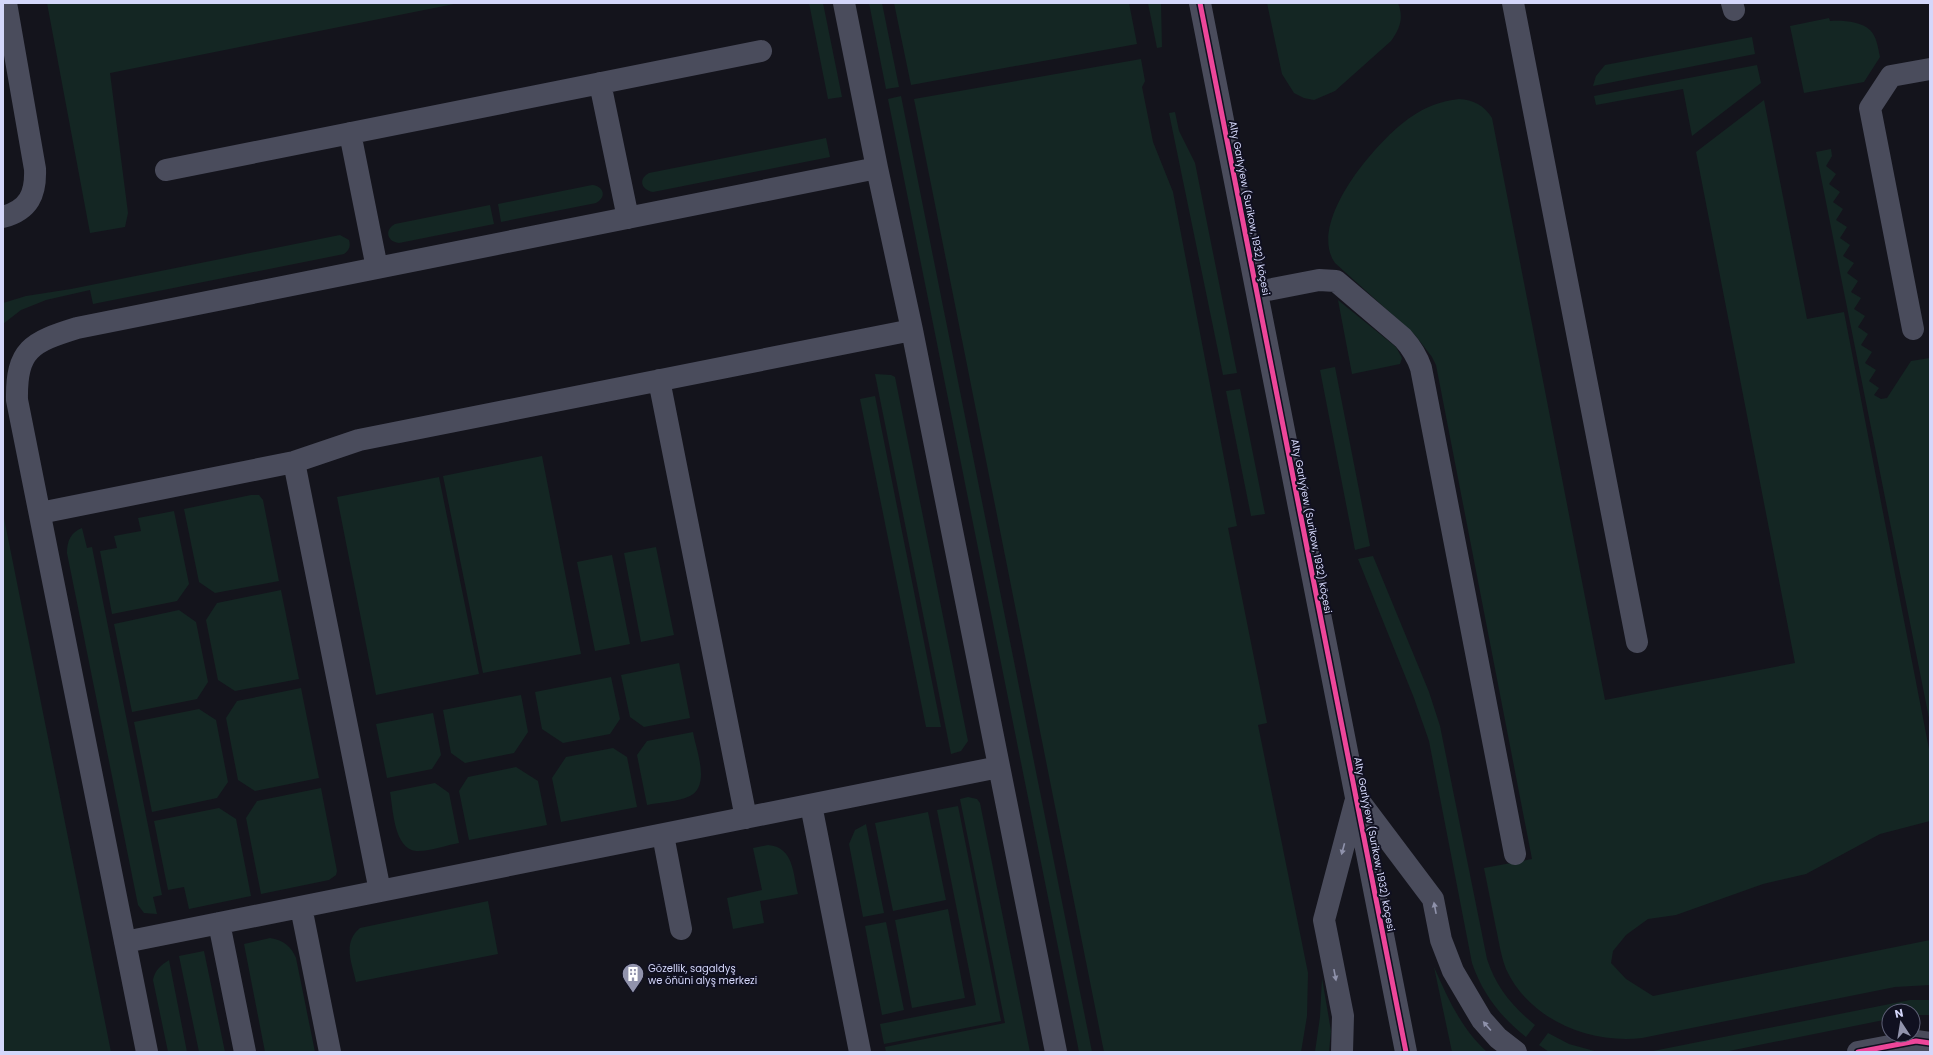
<svg xmlns="http://www.w3.org/2000/svg" width="1933" height="1055" font-family="Poppins,sans-serif">
<style>
.green{fill:#142623}
.lines{fill:none;stroke-linecap:round;stroke-linejoin:round}
.minor{stroke:#4a4c5c;stroke-width:22}
.cycleway-casing{stroke:#101020;stroke-width:8}
.cycleway{stroke:#ed469a;stroke-width:5}
.oneway{fill:#8f92ab}
.labels{text-anchor:middle;stroke-width:4;stroke-linejoin:round;paint-order:stroke}
.street-label{font-size:10px;fill:#d4d7fa;stroke:#101020}
.poi-label{font-size:10px;fill:#d4d7fa;stroke:#101020;text-anchor:start}
</style>
<rect width="100%" height="100%" fill="#14141c"/>
<!-- green -->
<path class="green" d="M 47,3 L 459,3 L 110,73 L 128,213 L 125,227 L 90,233 Z
M 809,3 L 823,3 L 842,97 L 828,99 Z
M 869,3 L 882,3 L 899,87 L 886,89 Z
M 894,3 L 1129,3 L 1137,44 L 911,85 Z
M 1148,3 L 1161,3 L 1162,47 L 1157,48 Z
M 1267,3 L 1398,3 C 1404,18 1400,28 1391,41 L 1335,91 L 1314,100 L 1304,98 L 1294,93 L 1282,74 Z
M 1829,18 L 1830,21 C 1841,20 1861,21 1870,30 C 1877,37 1878,48 1880,57 L 1864,82 L 1804,93 L 1790,26 Z
M 1752,37 L 1755,54 L 1593,86 L 1596,76 L 1605,65 Z
M 1141,59 L 1145,81 L 1142,87 L 1153,142 L 1173,192 L 1237,526 L 1228,528 L 1267,723 L 1258,725 L 1308,973 L 1307,1016 L 1301,1052 L 1104,1052 L 914,99 Z
M 1757,65 L 1761,83 L 1692,136 L 1683,89 L 1596,105 L 1594,96 Z
M 901,96 L 1092,1052 L 1079,1052 L 888,99 Z
M 1459,99 C 1473,100 1484,105 1492,118 L 1605,700 L 1795,663 L 1696,152 L 1764,100 L 1807,319 L 1844,312 L 1930,754 L 1930,821 L 1880,834 L 1806,874 L 1763,884 L 1676,915 L 1648,919 L 1626,935 L 1613,951 L 1611,963 L 1626,979 L 1653,996 L 1930,940 L 1930,985 L 1895,987 L 1642,1038 C 1590,1044 1529,1020 1506,969 C 1501,956 1499,942 1496,928 C 1492,908 1488,888 1484,868 L 1532,859 L 1436,365 L 1432,357 L 1415,335 L 1335,263 C 1306,222 1378,139 1411,117 C 1425,107 1441,101 1459,99 Z
M 1175,112 L 1179,131 L 1195,163 L 1237,373 L 1223,375 L 1169,113 Z
M 826,138 L 830,157 L 653,192 C 641,190 638,179 649,173 Z
M 1831,149 L 1832,156 L 1826,166 L 1836,174 L 1829,184 L 1840,192 L 1833,202 L 1843,209 L 1836,220 L 1847,227 L 1840,238 L 1850,245 L 1843,256 L 1854,263 L 1847,273 L 1858,281 L 1851,292 L 1861,298 L 1854,309 L 1865,316 L 1858,327 L 1868,334 L 1861,345 L 1872,352 L 1865,363 L 1876,370 L 1869,381 L 1879,388 L 1874,395 L 1881,399 L 1887,398 L 1911,361 L 1930,358 L 1930,723 L 1816,152 Z
M 592,185 C 604,186 607,197 596,203 L 501,222 L 498,204 Z
M 490,205 L 494,224 L 399,243 C 387,242 384,230 395,224 Z
M 340,235 L 349,240 C 351,247 349,250 344,254 L 93,304 L 90,290 L 46,300 L 21,310 L 3,324 L 3,303 L 26,296 L 71,289 Z
M 1338,300 L 1396,347 L 1402,358 L 1400,364 L 1352,374 Z
M 1335,367 L 1370,546 L 1355,550 L 1320,370 Z
M 875,374 L 891,375 L 895,377 L 968,741 L 961,751 L 951,754 Z
M 1240,389 L 1265,514 L 1251,516 L 1226,391 Z
M 875,396 L 941,727 L 926,727 L 860,399 Z
M 542,456 L 581,654 L 483,673 L 443,476 Z
M 439,477 L 479,674 L 376,695 L 337,497 Z
M 251,495 L 259,495 L 263,500 L 279,581 L 215,593 L 199,582 L 184,509 Z
M 174,511 L 189,584 L 177,601 L 112,614 L 100,551 L 117,548 L 114,536 L 141,531 L 138,518 Z
M 3,513 L 111,1052 L 3,1052 Z
M 82,528 L 87,548 L 92,547 L 162,895 L 153,897 L 157,914 L 144,913 L 138,905 L 67,553 C 67,541 71,532 82,528 Z
M 656,547 L 674,635 L 641,642 L 624,553 Z
M 612,555 L 630,644 L 595,651 L 577,562 Z
M 1373,556 L 1429,692 L 1440,726 L 1487,959 C 1496,987 1512,1006 1535,1025 L 1526,1037 C 1501,1017 1483,995 1472,963 L 1429,741 L 1414,698 L 1358,559 Z
M 281,590 L 299,679 L 235,691 L 218,680 L 206,620 L 217,603 Z
M 179,610 L 196,622 L 208,682 L 197,699 L 132,712 L 114,624 Z
M 679,663 L 690,718 L 644,727 L 630,717 L 621,675 Z
M 611,677 L 620,719 L 610,734 L 563,743 L 542,729 L 535,692 Z
M 301,688 L 319,778 L 255,791 L 238,780 L 226,718 L 237,701 Z
M 521,695 L 528,732 L 514,753 L 465,763 L 451,753 L 443,710 Z
M 199,709 L 216,720 L 228,782 L 217,798 L 152,812 L 134,722 Z
M 433,713 L 441,755 L 432,769 L 387,778 L 376,724 Z
M 693,732 C 696,750 711,785 690,796 C 678,802 660,802 647,805 L 637,755 L 647,741 Z
M 613,748 L 627,757 L 637,807 L 561,822 L 552,778 L 566,757 Z
M 516,767 L 538,781 L 547,825 L 469,840 L 459,791 L 468,777 Z
M 435,783 L 449,793 L 459,843 C 446,845 429,852 416,851 C 394,849 393,809 390,792 Z
M 321,788 L 337,871 L 336,875 L 329,880 L 261,894 L 246,818 L 257,801 Z
M 968,797 L 977,799 L 980,803 L 1030,1052 L 886,1052 L 885,1047 L 1005,1023 L 960,799 Z
M 958,806 L 1001,1021 L 884,1044 L 880,1024 L 976,1005 L 937,810 Z
M 219,808 L 236,819 L 251,896 L 189,909 L 184,887 L 168,890 L 154,821 Z
M 928,812 L 946,900 L 893,911 L 875,823 Z
M 866,824 L 884,913 L 863,917 L 849,844 L 855,830 Z
M 768,845 C 794,847 793,874 798,894 L 760,901 L 764,923 L 733,929 L 727,898 L 762,890 L 753,848 Z
M 488,901 L 498,954 L 356,982 C 352,963 342,943 360,928 Z
M 948,909 L 965,998 L 912,1008 L 895,920 Z
M 886,922 L 904,1010 L 882,1015 L 865,926 Z
M 270,938 C 283,940 291,946 296,958 L 315,1052 L 265,1052 L 244,944 Z
M 204,951 L 225,1052 L 199,1052 L 179,956 Z
M 169,960 L 187,1052 L 168,1052 L 153,980 C 155,970 161,965 169,960 Z
M 1434,967 C 1448,999 1461,1028 1487,1052 L 1452,1052 Z
M 1322,978 L 1331,1031 L 1329,1052 L 1315,1052 L 1320,1017 Z
M 1910,1000 L 1930,1000 L 1930,1015 L 1913,1015 L 1913,1011 L 1889,1011 L 1889,1019 L 1724,1052 L 1648,1052 Z
M 1548,1033 L 1569,1044 L 1598,1052 L 1549,1052 L 1539,1045 Z"/>
<g class="lines">
<!-- minor -->
<path class="minor" d="M 844,3 L 877,168 L 912,330 L 1056,1052
M 1200,3 L 1406,1052
M 1513,3 L 1637,642
M 1732,3 L 1734,10
M 600,83 L 628,218
M 350,133 L 377,268
M 166,170 L 761,51
M 3,217 C 29,210 36,194 35,169 L 6,3
M 1257,292 L 1319,280 L 1336,281 L 1403,338 C 1412,348 1417,356 1421,368 L 1515,854
M 1913,329 L 1870,108 L 1891,76 L 1930,69
M 659,380 L 746,818
M 294,462 L 380,891
M 40,513 L 294,462 L 359,440 L 912,330
M 1360,802 L 1433,899 L 1441,940 L 1453,971 L 1482,1020 L 1498,1038 L 1516,1052
M 811,805 L 860,1052
M 663,835 L 681,929
M 301,907 L 330,1052
M 219,923 L 245,1052
M 125,942 L 999,767
M 147,1052 L 17,400 C 16,349 32,342 77,328 L 877,168
M 1342,1052 L 1343,1016 L 1324,920 L 1355,803
M 1858,1052 L 1916,1041 L 1930,1043"/>
<!-- cycleway casing -->
<g class="cycleway-casing">
<path id="cycleway" d="M 1200,3 L 1406,1052
M 1858,1052 L 1916,1041 L 1930,1043"/>
</g>
<!-- cycleway -->
<use href="#cycleway" class="cycleway"/>
</g>
<!-- one-way arrows -->
<defs><path id="oneway-solid" d="M-6-.8H1V-3.2L6.5 0L1 3.2V.8H-6Z"/></defs>
<g class="oneway">
<use href="#oneway-solid" transform="translate(1343 849) rotate(105)"/>
<use href="#oneway-solid" transform="translate(1435 908) rotate(-101)"/>
<use href="#oneway-solid" transform="translate(1335 975) rotate(79)"/>
<use href="#oneway-solid" transform="translate(1487 1026) rotate(-131)"/>
</g>
<!-- icons -->
<defs>
<g id="building-pin" transform="scale(1.15)"><path d="M0 17L-7.5 6A9.5 9.5 0 1 1 7.5 6Z" fill="#9193ac" stroke="#101020"/><path d="M-4-6H4V6H1V3H-1V6H-4ZM-2.5-4.3h1.7v1.8h-1.7ZM.8-4.3h1.7v1.8H.8ZM-2.5-1h1.7V.8h-1.7ZM.8-1h1.7V.8H.8Z" fill="#fff"/></g>
</defs>
<g fill-rule="evenodd">
<use href="#building-pin" x="633" y="974"/>
</g>
<g class="labels">
<!-- street labels -->
<g class="street-label">
<text transform="translate(1250 208) rotate(79)" y="4">Alty Garlyýew (Surikow, 1932) köçesi</text>
<text transform="translate(1312 526) rotate(79)" y="4">Alty Garlyýew (Surikow, 1932) köçesi</text>
<text transform="translate(1375 844) rotate(79)" y="4">Alty Garlyýew (Surikow, 1932) köçesi</text>
</g>
<!-- poi labels -->
<g class="poi-label">
<text x="648" y="972">Gözellik, sagaldyş<tspan x="648" dy="12">we öňüni alyş merkezi</tspan></text>
</g>
</g>
<!-- border -->
<rect width="1933" height="1055" fill="none" stroke="#d4d7fa" stroke-width="8"/>
<!-- north arrow -->
<g transform="translate(1901 1023) rotate(348)"><circle r="19" fill="#101020" stroke="#5e6077"/>
<path d="M0-3L7 15L0 10L-7 15Z" fill="#9193ac"/>
<text y="-6" font-size="11" font-weight="bold" text-anchor="middle" fill="#d4d7fa">N</text>
</g>
</svg>
